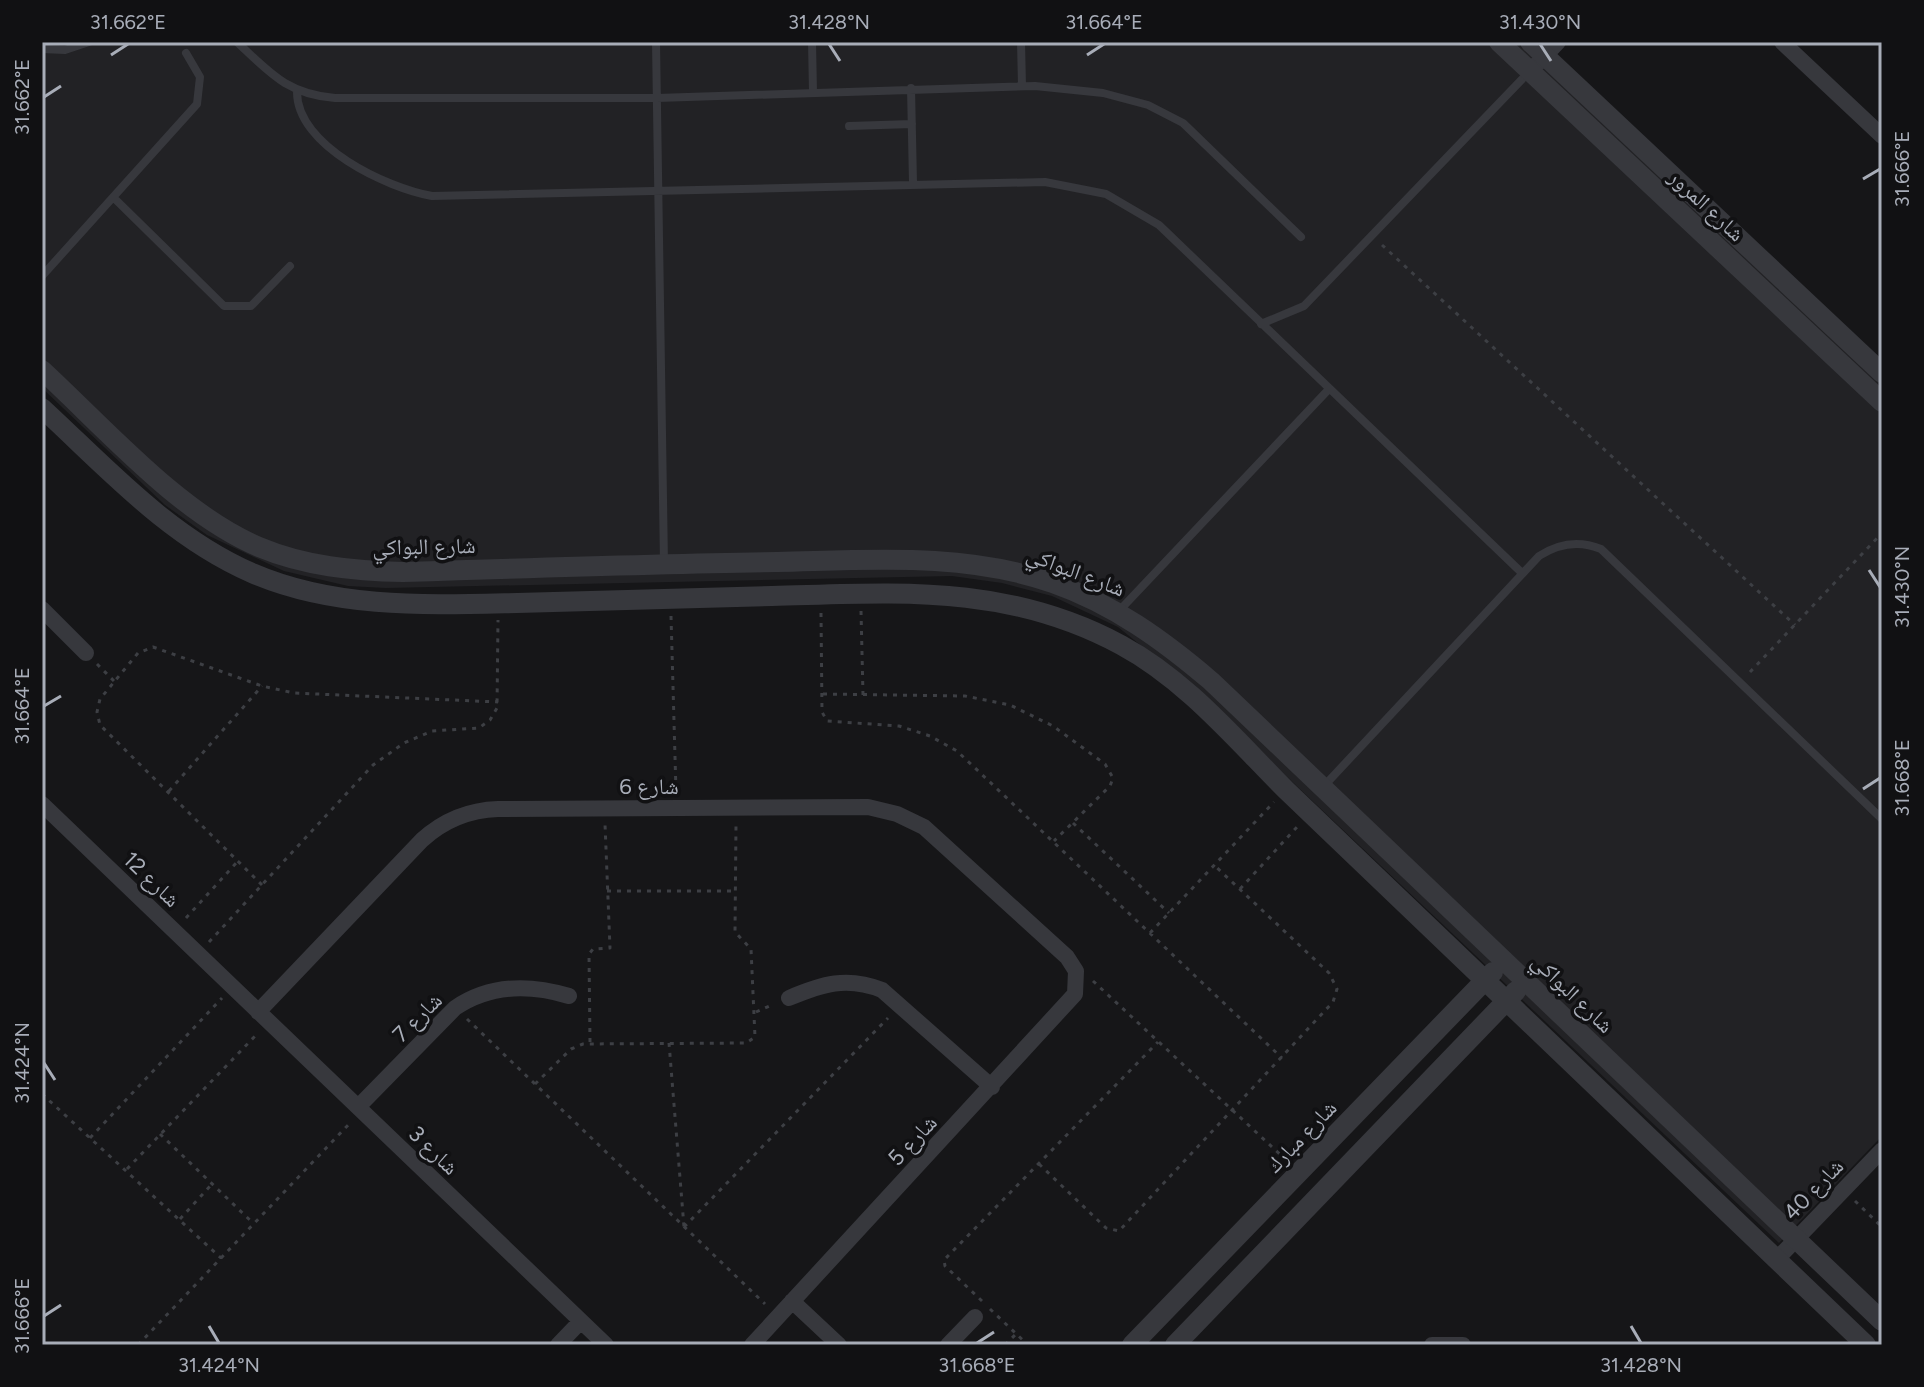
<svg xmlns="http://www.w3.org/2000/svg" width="1924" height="1387" font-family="Figtree,'Noto Naskh Arabic',sans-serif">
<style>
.built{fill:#222225}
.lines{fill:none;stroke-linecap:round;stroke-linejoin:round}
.path{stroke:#3d3f44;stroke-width:3;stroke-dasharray:4 6;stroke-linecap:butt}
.service{stroke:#37383d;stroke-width:8}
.minor{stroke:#37383d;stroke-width:16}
.tertiary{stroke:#37383d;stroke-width:20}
.ticks{fill:none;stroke:#a8adb8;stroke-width:3}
.labels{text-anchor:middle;stroke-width:7;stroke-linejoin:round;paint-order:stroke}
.street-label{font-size:22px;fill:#a8adb8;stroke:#111113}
.neatline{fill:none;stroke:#a8adb8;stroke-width:3}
.ticks-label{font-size:20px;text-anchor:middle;fill:#a8adb8}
</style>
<rect width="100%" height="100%" fill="#161618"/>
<!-- built -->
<path class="built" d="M 42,42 L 1516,42 L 1882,382 L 1882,1136 L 1779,1243 L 1190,685 L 1118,627 L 1052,596 L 1002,583 L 952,576 L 386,588 L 348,586 L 284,571 L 207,535 L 165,505 L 42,388 Z"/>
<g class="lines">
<!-- path -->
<path class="path" d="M 1382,245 L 1795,625
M 861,611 L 863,695
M 821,613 L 822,712 L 827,721 L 899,726 L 930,736 L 957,751 L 1282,1058
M 671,616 L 676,792
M 97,664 L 114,681
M 1750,672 L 1882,533
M 823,694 L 965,696 L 1010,705 L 1053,726 L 1105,764 L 1113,778 L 1110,786 L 1054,841
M 169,791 L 262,686
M 1073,823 L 1169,913
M 262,885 L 100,725 L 97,712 L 100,699 L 138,653 L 153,647 L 262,686 L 294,693 L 498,702
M 1240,889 L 1297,827
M 607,891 L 735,891
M 186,918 L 238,861
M 1150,933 L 1274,802
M 209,942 L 373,765 L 404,743 L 432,731 L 479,728 L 490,720 L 497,708 L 498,620
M 1093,981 L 1284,1158
M 756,1012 L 774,1004
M 467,1019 L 765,1304
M 590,1042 L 589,954 L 593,949 L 610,948 L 605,824
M 669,1043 L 684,1227
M 535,1084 L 571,1049 L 583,1044 L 746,1043 L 755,1037 L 751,949 L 735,932 L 736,824
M 42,1094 L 221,1258
M 160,1134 L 253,1223
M 90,1138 L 222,998
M 1039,1164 L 1106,1228 L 1119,1231 L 1333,1002 L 1337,989 L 1329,973 L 1214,865
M 127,1169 L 258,1033
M 1855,1201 L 1882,1227
M 180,1219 L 212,1184
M 684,1227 L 888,1018
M 982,1301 L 945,1266 L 944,1260 L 1158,1042
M 990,1309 L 1028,1345
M 138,1345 L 351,1122
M 1005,1345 L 1016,1334"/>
<!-- service -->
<path class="service" d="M 237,42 C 270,73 287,94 335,98 L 657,98 L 1035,86 L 1103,93 L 1148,105 L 1183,123 L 1301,237
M 656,42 L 664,564
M 812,42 L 813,92
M 1021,42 L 1022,86
M 42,49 L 65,50 L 89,42
M 911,88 L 913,183
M 297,92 C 297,146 387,188 432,196 L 1045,182 L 1106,194 L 1159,225 L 1522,573
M 849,126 L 912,124
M 114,198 L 224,306 L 251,306 L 290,266
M 42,276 L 197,104 L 200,77 L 186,53
M 1261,324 L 1304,306 L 1529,72
M 1118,612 L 1329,389
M 1324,786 L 1539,556 C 1559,543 1579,540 1601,549 L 1882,819"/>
<!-- minor -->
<path class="minor" d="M 1782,42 L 1882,136
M 1537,64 L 1558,42
M 42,609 L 86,653
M 42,804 L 606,1345
M 789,998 C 822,984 847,976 882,990 L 992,1087
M 258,1012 L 422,840 C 444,820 468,810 498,809 L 868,807 L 897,814 L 924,827 L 1067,957 L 1076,971 L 1075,994 L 752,1345
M 358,1107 L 455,1008 C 490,984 529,984 569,996
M 1777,1259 L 1882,1150
M 792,1301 L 839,1345
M 558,1345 L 581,1321
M 948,1345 L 975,1317
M 1432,1345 L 1463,1345"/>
<!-- tertiary -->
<path class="tertiary" d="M 1499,42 L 1882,402
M 1530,42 L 1882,373
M 42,370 C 106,429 179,513 259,547 C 304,566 354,571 403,572 C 527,568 652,564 777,562 C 870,560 964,552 1053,583 C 1113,604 1163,640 1211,681 L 1882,1321
M 42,408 C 107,468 169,537 252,573 C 335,609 428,605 517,603 C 602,600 687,598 772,596 C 897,593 1006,583 1121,645 C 1186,680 1235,739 1286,790 L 1866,1345
M 1132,1345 L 1493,972
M 1175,1345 L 1516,991"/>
</g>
<!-- ticks -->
<path class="ticks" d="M 829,44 L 840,61M 1540,44 L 1551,61M 111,55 L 128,44M 1087,55 L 1104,44M 44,97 L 61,86M 1863,179 L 1880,169M 1869,570 L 1880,587M 44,706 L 61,696M 1863,789 L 1880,778M 44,1063 L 55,1080M 44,1316 L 61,1305M 209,1326 L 219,1343M 1631,1326 L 1641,1343M 977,1343 L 994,1332"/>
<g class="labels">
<!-- street labels -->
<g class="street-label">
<text transform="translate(1707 205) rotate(43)" y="8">شارع المرور</text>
<text transform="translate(424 546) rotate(-1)" y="8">شارع البواكي</text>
<text transform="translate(1076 571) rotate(21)" y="8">شارع البواكي</text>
<text x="649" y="794">شارع 6</text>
<text transform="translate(152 879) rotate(44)" y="8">شارع 12</text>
<text transform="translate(1573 993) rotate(44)" y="8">شارع البواكي</text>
<text transform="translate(417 1017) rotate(-45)" y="8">شارع 7</text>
<text transform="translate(1301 1136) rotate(-46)" y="8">شارع مبارك</text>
<text transform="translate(912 1140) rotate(-47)" y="8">شارع 5</text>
<text transform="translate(434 1150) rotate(44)" y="8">شارع 3</text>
<text transform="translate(1813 1189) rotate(-46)" y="8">شارع 40</text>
</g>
</g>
<!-- border -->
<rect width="1924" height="1387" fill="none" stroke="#111113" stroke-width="88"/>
<rect x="44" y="44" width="1836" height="1299" class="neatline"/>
<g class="ticks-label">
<text x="128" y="29">31.662°E</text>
<text x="829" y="29">31.428°N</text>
<text x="1104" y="29">31.664°E</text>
<text x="1540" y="29">31.430°N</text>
<text transform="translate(22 97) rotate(-90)" y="7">31.662°E</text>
<text transform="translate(1902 169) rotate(-90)" y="7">31.666°E</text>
<text transform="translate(1902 587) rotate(-90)" y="7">31.430°N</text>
<text transform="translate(22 706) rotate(-90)" y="7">31.664°E</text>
<text transform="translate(1902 778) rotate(-90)" y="7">31.668°E</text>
<text transform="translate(22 1063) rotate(-90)" y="7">31.424°N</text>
<text transform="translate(22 1316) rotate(-90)" y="7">31.666°E</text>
<text x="219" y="1372">31.424°N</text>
<text x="977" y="1372">31.668°E</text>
<text x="1641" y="1372">31.428°N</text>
</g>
</svg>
